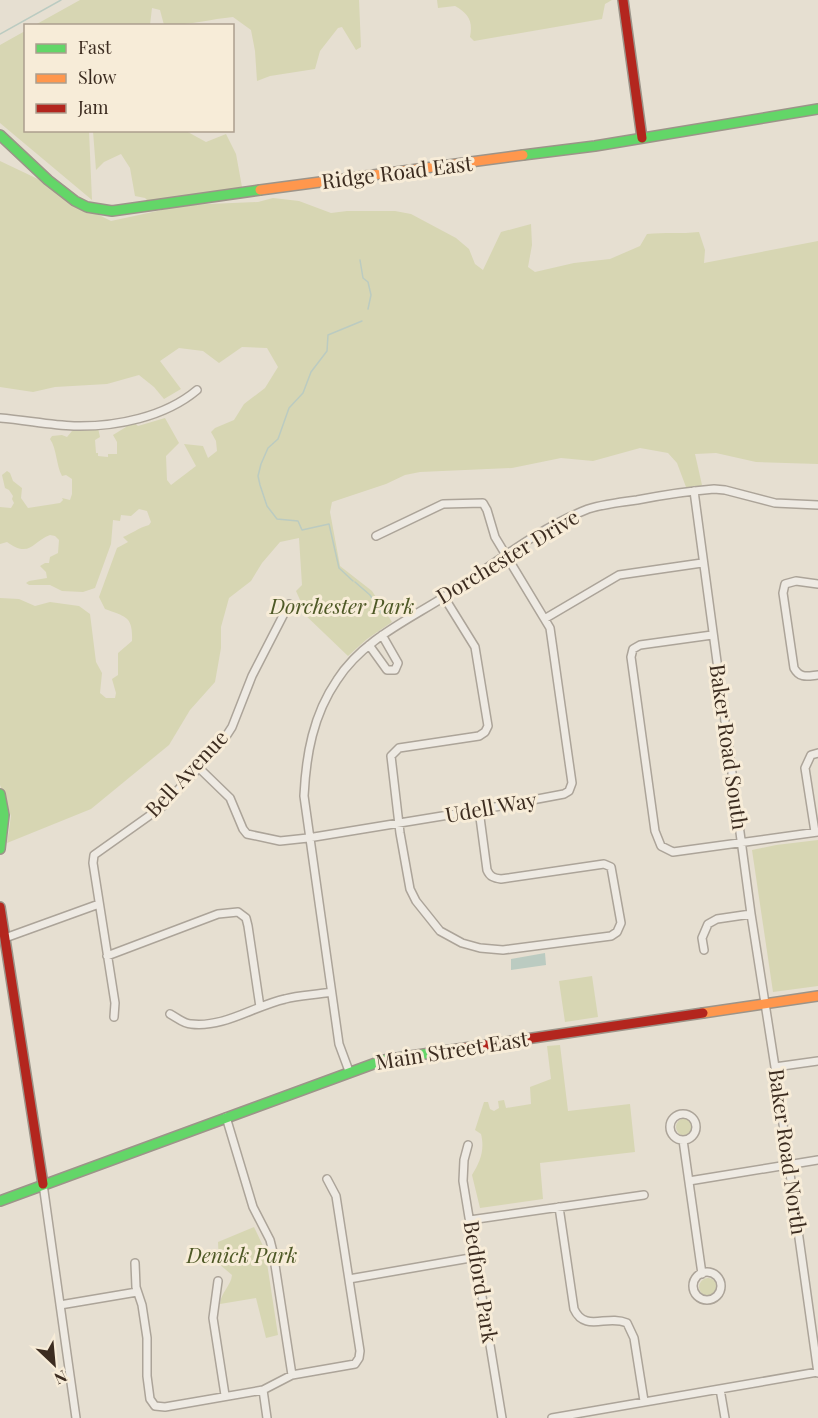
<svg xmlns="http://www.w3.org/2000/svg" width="818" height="1418" font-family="'Playfair Display',serif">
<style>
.green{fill:#d7d6b3}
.water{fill:#bbcbc1}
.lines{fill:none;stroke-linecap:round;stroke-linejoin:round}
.stream{stroke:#bbcbc1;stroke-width:1.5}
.street-casing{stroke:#aca499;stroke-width:10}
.fast-casing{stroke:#9c9489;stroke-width:12}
.slow-casing{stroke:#9c9489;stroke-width:12}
.jam-casing{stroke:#9c9489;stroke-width:12}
.street{stroke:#eeeae3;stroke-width:7}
.fast{stroke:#63d668;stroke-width:9}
.slow{stroke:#ff974d;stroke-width:9}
.jam{stroke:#b3261e;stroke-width:9}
.labels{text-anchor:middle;stroke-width:6;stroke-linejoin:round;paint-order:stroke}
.street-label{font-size:21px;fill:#3c2c20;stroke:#f7ecd8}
.park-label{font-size:21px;font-style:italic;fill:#4e5926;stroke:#f7ecd8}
</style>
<rect width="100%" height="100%" fill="#e6dfd1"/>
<!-- green -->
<path class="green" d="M 80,0 L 359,0 L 361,47 L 356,50 L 342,27 L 338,28 L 320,51 L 315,69 L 270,76 L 257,81 L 255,51 L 251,30 L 233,17 C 210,19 187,26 164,25 L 160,10 L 152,8 L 150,25 L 35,25 Z
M 437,0 L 612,0 L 605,4 L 602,19 L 474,41 L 470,37 C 473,21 469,14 455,6 L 438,8 Z
M 25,31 L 26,130 L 89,131 L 92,200 L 0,123 L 0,45 Z
M 93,131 L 186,131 L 206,142 L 226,134 L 236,154 L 242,187 L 150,203 L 145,198 L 135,196 L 130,168 L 121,154 L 104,162 L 96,170 Z
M 0,161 L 42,181 L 79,205 L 111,221 L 185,205 L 258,202 L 273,198 L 299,201 L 331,213 L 347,211 L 395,211 L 411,214 L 456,238 L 469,249 L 475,264 L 483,270 L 501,232 L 531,224 L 532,245 L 528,267 L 535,272 L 574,263 L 610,259 L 640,246 L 647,234 C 664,232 681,234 699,232 L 705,250 L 704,263 L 818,241 L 818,464 L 756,462 L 716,453 L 695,454 L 702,485 L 696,489 L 686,487 L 677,463 L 668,453 L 640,448 L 593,461 L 561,458 L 512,468 L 420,472 L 405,475 L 386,484 L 332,502 L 330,512 L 340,566 L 372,591 L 392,622 L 367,639 L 348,656 L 300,610 L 300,600 L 296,591 L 302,585 L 299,538 L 280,542 L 262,563 L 251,581 L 229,598 L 221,627 L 221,648 L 215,682 L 190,710 L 169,745 L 91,809 L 7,843 L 11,816 L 0,785 L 0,598 L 19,599 L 35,606 L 50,602 L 79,606 L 90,614 L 96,662 L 102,673 L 100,693 L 106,698 L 115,698 L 116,693 L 112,679 L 118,675 L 118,653 L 132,641 C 133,616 126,617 105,609 L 99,597 L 117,548 L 128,542 L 123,537 C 133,533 138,528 149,525 L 151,522 L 147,511 L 139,509 L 131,516 L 121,515 L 120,521 L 113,520 L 111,544 L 95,588 L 83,592 L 62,591 L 50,585 L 29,585 L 26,583 L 29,581 L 47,578 L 46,572 L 40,566 L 45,563 L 49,563 L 50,557 L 58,553 L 59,540 L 55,536 L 50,535 C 33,541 30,559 7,542 L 0,544 L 0,507 L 11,508 L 14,503 L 12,499 L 13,496 L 9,490 L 5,488 L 2,475 L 7,471 L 10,473 L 13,481 L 22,488 L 21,498 L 28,508 L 60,503 L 63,500 L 62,498 L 70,500 L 72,494 L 72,479 L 66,475 L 62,476 C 56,465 57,449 50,439 L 52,436 L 62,435 L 67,437 L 72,431 L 98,428 L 100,437 L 95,440 L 96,453 L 98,453 L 98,456 L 108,457 L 108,454 L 117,454 L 117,442 L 113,435 L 126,427 L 127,422 L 133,422 L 138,426 L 165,418 L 179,443 L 166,456 L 167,480 L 171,485 L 196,466 L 184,444 L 203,446 L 208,458 L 217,451 L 216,441 L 211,432 L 215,428 L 234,420 L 244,404 L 265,388 L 278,367 L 267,348 L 242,347 L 219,363 L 203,351 L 179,348 L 160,361 L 181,389 L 164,399 L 154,387 L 139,375 L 107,384 L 55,387 L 33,392 L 0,387 Z
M 818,840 L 818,986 L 773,992 L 752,850 L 776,845 Z
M 592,976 L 598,1017 L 565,1022 L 559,981 Z
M 560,1045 L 568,1111 L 630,1104 L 635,1152 L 540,1163 L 543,1199 L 480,1208 L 472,1175 C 480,1162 485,1150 481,1134 L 475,1130 L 484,1102 L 488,1102 L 490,1109 L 494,1111 L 499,1108 L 498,1101 L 504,1100 L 506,1108 L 531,1104 L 530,1087 L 551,1079 L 547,1046 Z
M676 1127a9 9 0 1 1 18 0a9 9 0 1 1-18 0Z
M 254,1227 L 265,1250 L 278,1335 L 266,1338 L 256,1298 L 220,1304 C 221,1292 231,1286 232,1275 L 219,1264 L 218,1242 Z
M699 1287a9 9 0 1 1 18 0a9 9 0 1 1-18 0Z"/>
<!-- water -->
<path class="water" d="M 545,953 L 546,965 L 511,970 L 511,959 Z"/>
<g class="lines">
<!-- stream -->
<path class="stream" d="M 0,34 L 61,0
M 360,260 L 363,278 L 368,282 L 371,295 L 368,309
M 353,581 L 339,568 L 329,524 L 302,530 L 298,521 L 277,519 L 267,506 L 260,485 L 258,476 L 261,464 L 268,448 L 278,439 L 289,408 L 303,393 L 311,372 L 327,351 L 328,335 L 362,321
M 355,582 L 370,595 L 382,614"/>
<!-- street casing -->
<g class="street-casing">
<path id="street" d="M 0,418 C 25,420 50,425 74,426 C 116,427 165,417 197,390
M 694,491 L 751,914 L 775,1067 L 818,1373
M 818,584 L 796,581 L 785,584 L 783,593 L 794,668 C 800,679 808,676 818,675
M 444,597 L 475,647 L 488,726 L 485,732 L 479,736 L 399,748 L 391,756 L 400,833 L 410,889 L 416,901 L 440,931 L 462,943 L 480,948 L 503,950 L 611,936 L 617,932 L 621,923 L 611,867 L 604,864 L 501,879 C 494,878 490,877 487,870 L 479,810
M 546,618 L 619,575 L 702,563
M 712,635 L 640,645 L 633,649 L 631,657 L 655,831 L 661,846 L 673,852 L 818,832
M 369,645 L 387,670 L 395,670 L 398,663 L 382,635
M 199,768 L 230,798 L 243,829 L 247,834 L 280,841 L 308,838 L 479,810 L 564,794 L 569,791 L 572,783 L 550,628 L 495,537 L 487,510 L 483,503 L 443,504 L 376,536
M 815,832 L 805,768 L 811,755 L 818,753
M 5,938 L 99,904
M 704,950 L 702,938 L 708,924 L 717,919 L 751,914
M 107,956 L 218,914 L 238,912 L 246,918 L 248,926 L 260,1007
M 170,1014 C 176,1017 184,1024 191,1024 C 224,1028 254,1006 285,999 C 300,995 316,995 331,992
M 114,1017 L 115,1003 L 93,863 L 94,855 L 163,806 L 221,744 L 232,727 L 252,676 L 289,604
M 775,1067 L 818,1061
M 349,1071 L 339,1044 L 304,796 C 306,755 313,715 337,680 C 362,641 406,621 444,597 C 491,567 536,529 588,509 C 604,504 621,502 637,500 C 663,495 688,491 714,489 L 725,490 L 775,503 L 818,505
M670 1127a13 13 0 1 1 26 0a13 13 0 1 1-26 0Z
M 226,1117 L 253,1207 L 270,1240 L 273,1252 L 292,1375
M 683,1140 L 702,1274
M 468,1145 L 464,1160 L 463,1181 L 502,1418
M 689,1181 L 818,1160
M 43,1184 L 76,1418
M 559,1207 L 574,1309 C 585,1333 607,1314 627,1323 L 634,1338 L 644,1401
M 470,1220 L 644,1195
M 135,1263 L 136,1287 L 142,1305 L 147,1338 L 147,1376 L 150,1399 L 155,1406 L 165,1407 L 263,1390 L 292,1375 L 355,1364 L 359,1358 L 360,1351 L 336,1196 L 327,1179
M693 1286a14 14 0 1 1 28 0a14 14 0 1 1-28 0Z
M 349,1279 L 476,1257
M 218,1281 L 213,1318 L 225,1395
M 60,1305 L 137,1292
M 720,1389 L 725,1418
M 263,1390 L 267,1418
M 552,1418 L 818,1372"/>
</g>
<!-- fast casing -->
<g class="fast-casing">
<path id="fast" d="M 0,135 L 48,180 L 75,201 L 87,207 L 112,211 L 260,190
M 523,155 L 595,146 L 818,109
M 0,794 L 4,815 L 0,849
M 0,1201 L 384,1060 L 444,1051"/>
</g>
<!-- slow casing -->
<g class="slow-casing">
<path id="slow" d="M 260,190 L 523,155
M 703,1013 L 818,996"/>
</g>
<!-- jam casing -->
<g class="jam-casing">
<path id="jam" d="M 623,0 L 642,138
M 0,907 L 43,1184
M 444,1051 L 703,1013"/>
</g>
<!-- street -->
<use href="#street" class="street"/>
<!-- fast -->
<use href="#fast" class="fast"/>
<!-- slow -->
<use href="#slow" class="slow"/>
<!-- jam -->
<use href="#jam" class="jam"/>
</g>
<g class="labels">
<!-- street labels -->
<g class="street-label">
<text transform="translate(397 173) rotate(-7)" y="7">Ridge Road East</text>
<text transform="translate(508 557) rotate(-31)" y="7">Dorchester Drive</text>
<text transform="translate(728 747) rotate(82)" y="7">Baker Road South</text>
<text transform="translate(187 774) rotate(-47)" y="7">Bell Avenue</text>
<text transform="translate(491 808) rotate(-10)" y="7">Udell Way</text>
<text transform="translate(452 1051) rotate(-9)" y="7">Main Street East</text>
<text transform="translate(787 1152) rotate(82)" y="7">Baker Road North</text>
<text transform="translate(480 1282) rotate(81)" y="7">Bedford Park</text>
</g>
<!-- park labels -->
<g class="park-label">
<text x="342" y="614">Dorchester Park</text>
<text x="242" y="1263">Denick Park</text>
</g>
</g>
<!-- legend -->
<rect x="24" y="24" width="210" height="108" fill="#f7ecd8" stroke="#ac9f8e" stroke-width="1.5"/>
<rect x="36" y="44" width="30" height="9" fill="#63d668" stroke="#ac9f8e" stroke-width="1.5"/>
<text x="78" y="54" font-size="18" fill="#3c2c20">Fast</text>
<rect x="36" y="74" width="30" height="9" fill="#ff974d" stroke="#ac9f8e" stroke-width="1.5"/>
<text x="78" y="84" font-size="18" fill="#3c2c20">Slow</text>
<rect x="36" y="104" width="30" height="9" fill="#b3261e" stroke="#ac9f8e" stroke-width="1.5"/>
<text x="78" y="114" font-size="18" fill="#3c2c20">Jam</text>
<!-- north arrow -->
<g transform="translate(54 1364) rotate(154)" stroke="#f7ecd8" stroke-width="4.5" paint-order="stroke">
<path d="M0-4.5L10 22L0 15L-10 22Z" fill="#3c2c20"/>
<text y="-9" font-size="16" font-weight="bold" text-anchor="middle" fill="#3c2c20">N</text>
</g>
</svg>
